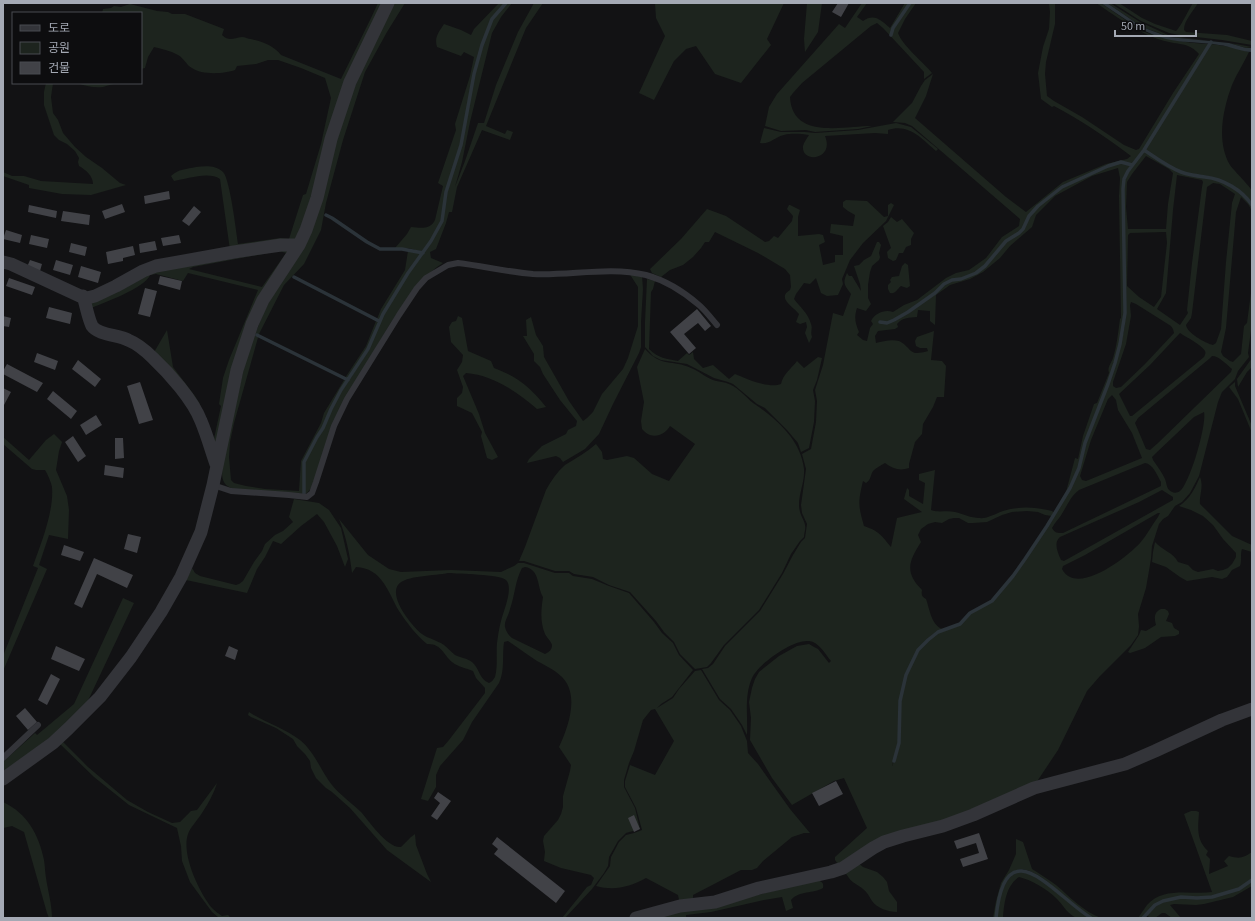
<svg xmlns="http://www.w3.org/2000/svg" width="1255" height="921" font-family="'Source Sans 3','Noto Sans KR',sans-serif">
<style>
.green{fill:#1d241e;fill-rule:evenodd}
.water{fill:#2b3339}
.lines{fill:none;stroke-linecap:round;stroke-linejoin:round}
.stream{stroke:#2b3339;stroke-width:3.5}
.building{fill:#414247}
.service{stroke:#333439;stroke-width:6}
.minor{stroke:#333439;stroke-width:13}
</style>
<rect width="100%" height="100%" fill="#121214"/>
<!-- green -->
<path class="green" d="M 378,3 L 383,3 L 308,210 L 294,243 L 230,250 L 220,179 C 209,171 186,179 174,181 L 171,176 C 178,169 187,169 196,167 C 205,166 216,165 223,172 C 230,179 236,231 238,244 L 280,238 L 289,239 L 303,195 L 306,194 L 321,144 L 331,98 L 325,78 L 301,68 L 278,60 L 268,60 L 256,64 L 237,66 L 235,70 C 224,74 201,75 192,68 C 186,65 184,58 178,55 C 171,51 162,49 154,47 L 148,57 L 145,68 L 141,69 L 141,13 L 102,13 L 103,9 L 111,8 L 114,6 L 121,7 L 130,4 L 157,11 L 168,12 L 172,14 L 185,14 L 224,29 L 222,35 C 229,42 234,38 242,37 C 245,37 248,39 251,39 C 263,42 273,45 281,55 L 341,79 L 371,18 Z
M 394,3 L 405,3 L 387,32 L 365,72 L 343,140 L 326,203 L 321,230 L 304,264 L 284,285 L 259,334 L 234,423 L 230,442 L 229,457 L 231,480 L 234,483 L 246,486 L 265,489 L 299,491 L 301,461 L 321,423 L 324,413 L 344,380 L 346,381 L 330,409 L 322,428 L 316,436 L 303,462 L 303,494 L 234,489 C 219,485 222,473 223,461 L 247,354 L 263,314 L 273,294 L 338,137 L 352,94 L 365,60 Z
M 499,3 L 505,3 L 492,18 L 481,45 L 473,74 L 460,145 L 446,192 L 442,221 L 438,229 L 423,252 L 408,248 L 395,248 L 407,234 L 411,227 C 421,228 430,230 435,220 L 443,186 L 438,183 L 456,130 L 455,124 L 470,76 L 474,57 L 464,52 L 461,56 L 437,47 C 434,37 439,32 444,24 L 461,30 L 471,35 L 474,29 Z
M 507,3 L 512,3 L 501,17 L 492,33 L 470,122 L 462,162 L 455,187 L 465,161 L 478,123 L 484,123 L 496,85 L 518,32 L 534,3 L 543,3 L 526,28 L 486,126 L 505,134 L 507,130 L 513,132 L 510,140 L 482,130 L 457,187 L 452,212 L 449,212 L 446,223 L 436,249 L 430,252 L 431,258 L 443,263 L 437,267 L 416,285 L 390,324 L 345,399 L 312,487 L 307,493 L 305,494 L 304,462 L 317,437 L 324,428 L 331,410 L 342,391 L 369,350 L 383,315 L 409,273 L 432,241 L 443,221 L 447,192 L 461,145 L 475,74 L 483,45 L 493,19 Z
M 655,3 L 784,3 L 767,39 L 771,45 L 741,83 L 715,74 L 696,46 L 686,49 L 674,61 L 654,100 L 639,93 L 665,36 L 656,18 Z
M 807,3 L 822,3 L 818,32 L 805,52 L 804,39 Z
M 862,3 L 867,3 L 857,17 L 863,21 C 874,13 881,20 890,28 L 905,3 L 909,3 L 892,28 L 892,35 L 893,28 L 911,3 L 916,3 L 905,19 L 898,33 C 902,45 923,62 932,73 L 924,79 L 924,72 L 883,28 L 877,23 L 871,26 L 802,83 L 793,93 L 790,97 C 792,140 844,126 872,126 L 858,129 L 815,132 L 806,130 L 781,131 L 765,126 L 769,107 L 777,94 L 839,24 L 845,28 Z
M 1049,3 L 1055,3 L 1055,24 L 1046,62 L 1045,74 L 1047,96 L 1054,101 L 1082,117 L 1124,145 L 1136,150 L 1139,149 L 1173,93 L 1199,54 C 1189,43 1182,45 1169,42 C 1141,36 1119,18 1096,3 L 1101,3 L 1140,30 C 1161,39 1186,43 1209,44 L 1140,154 L 1132,164 L 1121,161 L 1107,165 L 1061,186 L 1038,205 L 1028,216 L 1023,228 L 1018,233 L 1005,240 L 984,266 L 976,272 L 961,278 L 952,280 L 944,284 L 938,290 L 907,311 L 894,319 L 887,322 L 879,322 L 887,323 L 895,321 L 936,294 L 945,285 L 952,281 L 961,280 L 977,273 L 985,267 L 1006,241 L 1019,234 L 1024,229 L 1030,217 L 1039,206 L 1062,188 L 1108,167 L 1121,163 L 1131,165 L 1123,178 L 1122,188 L 1124,313 L 1120,344 L 1107,384 L 1084,443 L 1079,467 L 1066,492 L 1075,458 L 1078,459 L 1083,436 L 1094,404 L 1097,403 L 1109,373 C 1107,367 1111,364 1113,358 C 1117,345 1118,333 1120,319 L 1121,318 L 1119,196 L 1120,178 L 1118,168 L 1092,176 L 1055,196 L 1036,215 L 1032,227 L 1010,246 L 1000,258 L 983,272 L 970,279 L 950,285 L 936,295 L 935,325 L 930,321 L 930,311 L 918,310 L 917,317 C 909,318 903,317 897,324 L 898,327 L 895,329 L 878,331 L 875,336 L 876,343 C 883,341 892,339 899,341 C 913,348 907,357 928,351 L 927,348 L 920,348 L 916,346 L 915,341 L 917,337 L 934,331 L 931,360 L 942,361 L 946,366 L 944,397 L 937,397 L 933,407 L 923,424 L 922,434 L 915,442 L 909,464 L 909,468 C 900,471 893,469 885,463 C 881,465 876,468 873,471 C 870,476 871,480 866,483 L 863,481 C 858,502 858,505 864,526 C 879,531 882,536 891,547 L 897,518 L 922,512 L 904,499 L 907,488 L 909,490 L 909,496 L 923,504 L 925,483 L 919,480 L 919,474 L 935,470 L 931,510 C 939,513 946,510 955,512 C 963,514 971,518 979,518 C 987,519 995,514 1003,511 C 1019,506 1036,507 1052,511 L 1054,513 L 1052,516 L 1045,515 L 1038,512 L 1027,511 L 1012,512 L 1002,515 L 987,522 L 973,523 L 968,523 L 959,518 L 954,518 L 949,519 L 942,523 L 935,522 L 928,524 L 921,529 L 918,535 L 921,542 C 909,561 904,572 922,590 C 921,595 922,597 926,599 C 930,610 931,624 942,629 L 932,635 L 922,645 L 914,657 L 905,675 L 899,701 L 898,743 L 892,766 L 897,755 L 900,743 L 901,701 L 906,676 L 919,651 L 928,640 L 938,632 L 960,625 L 971,614 L 992,601 L 1014,576 L 1048,526 L 1071,488 L 1080,468 L 1086,444 L 1109,384 L 1116,363 L 1121,344 L 1124,329 L 1126,313 L 1123,189 C 1126,170 1135,165 1144,151 C 1156,159 1168,168 1181,173 C 1190,176 1199,176 1208,178 C 1222,181 1252,194 1252,211 L 1248,204 L 1241,197 L 1236,212 L 1226,328 L 1221,352 L 1223,356 L 1230,361 L 1233,362 L 1241,354 L 1244,326 L 1247,323 L 1252,285 L 1252,323 L 1248,353 L 1249,357 L 1238,371 L 1235,379 L 1222,392 L 1218,402 L 1199,476 L 1190,493 L 1182,502 L 1175,506 L 1168,516 L 1163,519 L 1159,524 L 1152,546 L 1151,559 L 1146,588 L 1138,614 L 1139,626 L 1138,635 L 1131,645 L 1100,676 L 1087,691 L 1058,750 L 1036,783 L 838,864 L 835,860 L 835,857 L 867,828 L 844,778 L 834,781 L 792,805 L 772,778 L 750,740 L 751,718 L 749,702 L 752,688 L 755,679 L 759,672 L 779,656 L 797,646 L 809,644 L 814,647 L 818,649 L 829,663 L 831,661 C 825,654 819,642 809,641 C 793,639 758,664 752,678 C 744,696 748,716 747,735 L 742,725 L 731,709 L 720,699 L 702,669 L 708,668 L 713,664 L 725,646 L 760,611 L 783,574 L 793,555 L 801,542 L 805,538 L 807,524 L 802,513 L 801,505 L 806,469 L 802,454 L 811,449 L 816,422 L 817,401 L 815,390 L 823,365 L 833,313 L 843,316 L 851,294 C 845,285 842,284 847,273 L 849,276 L 852,276 L 861,291 L 860,284 L 854,266 L 859,265 L 864,260 L 871,256 L 877,242 L 879,242 L 881,245 L 879,253 L 880,257 L 879,260 L 872,266 L 870,272 L 868,285 L 868,298 L 871,304 L 866,311 L 857,308 C 854,317 855,323 859,332 L 857,335 L 863,340 L 867,341 L 870,328 L 873,324 L 871,321 C 875,313 885,309 893,312 L 904,305 L 917,300 L 946,278 L 956,273 L 969,270 L 986,258 L 1002,237 L 1019,226 L 1020,219 L 912,126 L 905,123 L 893,122 L 912,103 L 921,86 L 925,80 L 933,74 L 926,96 L 915,118 L 1006,197 L 1026,212 L 1063,182 L 1106,164 L 1127,159 L 1131,156 C 1107,138 1081,120 1054,106 L 1052,107 L 1041,99 L 1038,73 L 1043,47 L 1049,29 L 1050,12 ZM 1146,156 L 1169,169 L 1173,173 L 1168,204 L 1166,229 L 1128,229 L 1126,207 L 1127,182 L 1132,174 ZM 1177,175 L 1202,180 L 1203,182 L 1202,187 L 1192,263 L 1187,310 L 1188,313 L 1180,325 L 1157,309 L 1166,293 L 1173,210 ZM 1213,183 L 1220,184 L 1235,194 L 1232,203 L 1226,262 L 1221,329 L 1216,343 L 1213,345 C 1205,343 1187,333 1186,325 L 1191,318 L 1192,313 L 1207,187 ZM 1164,232 L 1166,232 L 1167,243 L 1161,297 L 1154,307 L 1139,297 L 1127,286 L 1128,235 L 1130,233 ZM 1131,302 L 1136,304 L 1171,326 L 1173,329 L 1174,333 L 1145,364 L 1121,387 L 1116,388 L 1113,386 L 1113,382 L 1126,344 L 1131,316 L 1130,305 ZM 1180,333 C 1186,337 1202,345 1205,351 C 1206,353 1205,355 1204,357 L 1132,416 L 1130,416 L 1119,394 L 1150,365 ZM 1212,356 C 1219,356 1226,364 1232,369 L 1231,372 L 1158,443 L 1150,450 L 1146,449 L 1135,423 L 1138,418 L 1209,359 ZM 1112,395 L 1116,400 L 1118,410 L 1132,433 L 1142,458 L 1091,479 L 1086,481 L 1082,480 L 1080,476 L 1091,440 L 1108,399 ZM 1204,412 C 1207,424 1190,483 1180,491 C 1178,493 1174,493 1172,492 C 1166,489 1167,484 1165,479 C 1162,472 1157,466 1153,460 L 1152,457 L 1155,454 L 1194,417 ZM 1145,463 C 1153,464 1157,475 1161,482 L 1161,486 L 1063,533 C 1057,533 1055,533 1052,528 C 1055,522 1060,518 1063,512 C 1068,504 1071,496 1079,490 ZM 1162,490 L 1173,497 L 1173,500 L 1064,561 L 1061,560 C 1058,553 1053,543 1060,537 L 1139,502 ZM 1158,513 L 1160,513 L 1158,517 C 1152,525 1147,535 1140,543 C 1127,557 1077,597 1062,569 L 1063,566 L 1085,555 Z
M 1107,3 L 1110,3 L 1140,22 L 1168,35 L 1179,37 L 1236,44 L 1252,47 L 1246,48 L 1229,43 L 1170,37 L 1142,27 Z
M 1113,3 L 1119,3 L 1142,18 L 1155,24 L 1176,31 C 1180,28 1189,9 1193,3 L 1198,3 C 1193,12 1184,20 1184,30 L 1186,32 L 1227,35 L 1252,41 L 1252,45 L 1222,40 L 1179,35 L 1169,33 L 1141,21 Z
M 1211,44 L 1232,47 L 1249,52 C 1244,63 1237,73 1232,85 C 1223,109 1216,141 1230,165 C 1235,172 1250,186 1252,191 C 1253,194 1252,199 1252,203 C 1243,189 1224,179 1207,176 C 1199,174 1191,174 1183,172 C 1169,168 1157,157 1145,150 Z
M 46,83 L 53,83 L 51,97 L 53,113 L 58,120 L 63,133 L 75,147 L 86,157 L 102,168 L 120,183 L 126,185 L 91,195 L 62,194 L 29,188 L 29,185 L 3,176 L 3,172 L 12,176 L 24,176 L 41,181 L 93,184 C 93,176 86,170 79,166 L 78,162 L 79,158 L 75,151 L 67,144 L 59,140 L 54,135 L 44,105 L 44,92 Z
M 77,83 L 120,83 L 119,84 C 113,83 108,86 103,87 C 94,88 85,86 77,83 Z
M 896,123 L 911,127 L 938,149 L 936,151 C 922,139 909,123 888,130 L 888,134 L 875,133 L 825,136 C 835,160 801,164 803,146 C 804,142 807,138 809,135 C 801,134 792,133 784,135 C 775,137 769,145 760,143 L 764,128 L 781,132 L 805,132 L 815,133 L 858,130 Z
M 846,200 L 867,201 L 884,217 L 888,216 L 888,205 L 891,203 L 894,205 L 886,221 L 863,243 L 850,260 L 842,279 L 843,284 L 838,295 L 827,296 L 821,293 L 816,278 L 810,284 L 804,283 L 796,294 L 794,299 C 800,307 808,313 811,324 C 813,329 810,331 812,337 L 809,343 L 805,333 L 807,327 L 806,322 L 800,324 L 796,322 L 799,314 C 794,307 776,298 790,290 L 791,287 L 790,275 L 785,269 L 758,253 L 715,232 L 709,242 L 705,242 L 701,248 L 693,257 L 683,265 L 670,270 L 661,277 L 652,273 L 650,269 L 681,239 L 707,209 L 726,216 L 765,242 L 769,241 L 774,236 L 778,238 L 792,221 L 793,216 L 787,209 L 789,205 L 790,205 L 800,210 L 798,217 L 798,236 L 819,234 L 823,235 L 825,242 L 819,245 L 823,265 L 835,262 L 835,255 L 843,255 L 843,236 L 830,233 L 831,224 L 853,226 L 855,215 L 848,211 L 843,207 L 843,202 Z
M 891,217 L 897,222 L 902,219 L 914,233 L 911,239 L 911,245 L 906,247 L 903,253 L 899,253 L 896,260 L 893,261 L 888,258 L 887,252 L 891,248 L 883,226 L 888,222 Z
M 290,249 L 273,278 L 214,454 L 212,448 L 221,406 L 219,404 L 223,378 L 229,360 L 258,290 L 188,273 L 183,281 L 156,274 L 150,275 C 145,288 103,303 89,309 L 88,300 L 148,273 ZM 279,251 L 286,253 L 262,287 L 189,269 L 193,267 Z
M 408,251 L 421,254 L 407,272 L 379,320 L 377,319 L 381,309 L 405,270 Z
M 905,263 L 908,265 L 910,286 L 907,288 L 901,286 C 896,290 896,294 890,293 L 888,289 L 888,285 L 891,282 L 890,280 L 892,277 L 899,276 L 902,266 Z
M 629,273 L 642,276 L 643,289 L 641,322 L 641,347 L 639,353 L 613,404 L 599,434 L 585,449 L 563,462 L 560,458 L 556,456 L 527,463 L 529,459 L 542,446 L 566,434 L 568,430 L 576,426 L 577,421 L 560,400 L 543,374 L 540,367 L 534,361 L 534,354 L 523,336 L 527,336 L 526,320 L 531,317 L 536,335 L 543,346 L 544,357 L 569,401 L 583,421 L 587,418 L 593,412 L 602,394 L 623,369 L 628,358 L 638,326 L 638,287 Z
M 647,279 L 655,281 L 653,289 L 651,292 L 649,349 C 658,358 667,359 678,361 L 687,353 L 689,355 L 693,352 L 694,359 L 703,368 L 713,365 L 729,379 L 735,374 C 747,379 769,389 781,384 C 783,374 791,369 797,361 L 804,368 L 818,357 L 822,358 L 817,380 L 813,390 L 815,401 L 814,422 L 809,448 L 801,452 L 798,443 L 787,430 L 765,408 L 757,404 L 733,384 L 728,382 L 714,378 L 687,364 L 661,360 L 653,356 L 645,347 L 645,322 Z
M 458,316 L 462,318 L 468,351 L 491,361 L 494,368 C 518,377 530,387 546,407 L 537,409 C 517,392 493,375 466,373 L 463,376 L 479,414 L 485,433 L 498,457 L 492,460 L 487,458 L 481,436 L 482,432 L 472,413 L 457,406 L 457,398 L 462,393 L 463,387 L 457,370 L 462,362 L 463,355 L 451,342 L 449,327 L 452,322 L 456,321 Z
M 376,321 L 378,322 L 368,349 L 348,379 L 345,378 L 366,346 Z
M 167,330 L 173,367 L 195,396 L 200,404 L 202,412 L 153,354 Z
M 645,349 C 662,368 672,359 691,368 C 699,371 705,377 713,380 C 719,382 727,382 733,386 C 742,391 748,400 756,405 C 778,420 801,441 804,469 C 805,481 799,493 799,505 C 799,514 804,519 805,525 C 806,529 804,533 804,537 L 800,541 L 791,554 L 782,573 L 759,610 L 724,645 L 711,663 L 707,667 L 695,669 L 680,654 L 674,642 L 664,632 L 656,621 L 630,592 L 609,585 L 593,577 L 574,574 L 569,571 L 555,571 L 524,561 L 519,561 L 525,547 L 546,490 C 551,481 557,472 565,465 C 576,458 587,452 596,444 L 602,452 L 603,459 L 607,460 L 627,456 L 634,458 L 652,474 L 669,481 L 695,444 L 670,426 C 667,432 658,438 650,435 C 647,434 644,431 642,429 L 641,421 L 644,402 L 637,367 Z
M 1252,358 L 1252,367 L 1247,372 L 1238,387 L 1237,379 Z
M 1235,382 L 1235,386 L 1252,426 L 1252,433 L 1238,399 L 1229,387 Z
M 54,434 L 62,442 L 59,451 L 56,470 L 67,496 L 69,510 L 68,539 L 49,535 L 39,565 L 47,569 L 3,671 L 3,656 L 38,568 L 33,566 C 41,543 54,512 52,487 C 51,482 48,475 45,470 L 36,470 L 32,469 L 3,444 L 3,437 L 29,460 L 46,440 Z
M 1200,477 C 1204,488 1199,494 1200,504 L 1232,536 L 1252,545 L 1252,552 L 1242,549 C 1240,554 1242,560 1240,566 L 1232,570 L 1227,577 L 1222,579 L 1212,577 L 1187,581 L 1180,577 L 1166,567 L 1152,562 L 1153,552 L 1155,542 C 1162,550 1174,553 1178,562 L 1188,565 L 1193,570 L 1198,572 L 1213,569 L 1218,571 L 1223,570 L 1228,568 L 1232,564 L 1236,557 L 1236,553 L 1223,539 L 1213,525 L 1203,516 L 1191,510 L 1179,506 C 1190,499 1195,488 1200,477 Z
M 294,499 L 319,503 L 329,510 L 341,528 L 348,559 L 345,567 L 337,546 L 324,522 L 317,514 L 301,526 L 281,544 L 273,541 L 265,557 L 257,569 L 247,593 L 186,580 L 192,568 L 195,573 L 200,576 L 236,585 L 239,584 L 243,581 L 254,562 L 262,551 L 265,544 L 275,535 L 283,531 L 293,522 L 289,517 Z
M 339,519 L 368,555 L 389,569 L 401,572 L 451,570 L 501,572 L 514,566 L 518,563 L 524,563 L 555,573 L 569,573 L 573,576 L 592,579 L 609,586 L 629,593 L 654,622 L 662,633 L 673,643 L 679,655 L 693,670 L 672,697 L 661,704 L 657,708 L 673,698 L 679,689 L 695,671 L 701,670 L 719,700 L 730,710 L 741,726 L 747,741 L 748,753 L 758,764 L 790,809 L 810,833 L 804,833 L 792,837 L 763,861 L 757,868 L 752,870 L 741,870 L 693,895 L 693,900 L 680,904 L 678,895 L 646,878 C 630,887 614,891 596,886 L 610,866 L 611,857 L 619,842 L 626,835 L 634,833 L 642,830 L 636,808 L 625,787 L 625,781 L 630,765 L 655,775 L 674,741 L 655,709 L 651,710 L 643,720 L 634,751 L 629,763 L 624,780 L 624,787 L 635,808 L 640,829 L 626,833 L 618,841 L 609,857 L 608,866 L 604,873 L 592,889 L 565,918 L 562,918 L 587,887 L 591,885 L 594,878 L 591,875 L 561,868 L 544,861 L 545,852 L 543,841 L 544,836 L 558,820 L 561,814 L 563,807 L 563,796 L 570,771 L 571,765 L 559,747 C 568,728 580,695 562,677 C 553,668 543,665 534,659 C 525,653 517,647 508,641 L 504,642 C 502,655 505,671 499,683 L 472,722 L 463,740 L 440,766 L 436,775 L 436,787 L 428,801 L 421,799 L 437,748 L 443,747 L 449,740 L 485,693 L 485,688 L 476,678 L 473,671 C 466,668 458,667 452,662 C 444,655 441,643 427,644 C 416,635 407,623 399,611 C 388,592 382,568 356,567 L 352,573 C 350,555 346,536 339,519 ZM 525,567 C 540,569 537,587 543,597 C 541,610 540,622 545,634 C 547,638 551,641 552,645 C 552,650 549,652 545,654 L 512,638 C 508,635 506,631 505,627 C 504,621 509,615 510,609 C 515,595 515,581 522,568 ZM 448,573 C 458,574 500,574 506,580 C 514,588 503,612 501,621 C 499,628 498,636 497,643 C 496,654 498,665 495,677 C 493,680 492,682 489,683 C 479,679 480,669 472,662 C 467,658 461,658 455,655 C 451,652 448,648 444,645 C 437,640 429,639 422,634 C 412,626 389,598 398,585 C 405,575 436,576 448,573 Z
M 123,598 L 134,603 L 85,707 L 74,719 L 3,774 L 3,762 L 35,733 L 37,735 L 74,704 Z
M 1161,609 L 1165,609 L 1168,611 L 1169,614 L 1166,621 L 1172,623 L 1174,628 L 1179,631 L 1179,634 L 1175,636 L 1161,637 L 1145,648 L 1130,653 L 1128,652 L 1139,635 L 1141,630 L 1146,631 L 1156,625 C 1154,618 1154,612 1161,609 Z
M 249,712 C 266,723 284,728 300,740 C 314,751 321,771 332,785 C 340,795 352,803 361,812 C 369,821 388,849 401,847 L 411,837 L 415,834 L 416,845 L 427,874 L 431,882 L 424,877 L 387,850 L 350,808 L 332,792 L 326,788 L 316,778 L 311,768 L 310,761 L 305,754 L 297,746 L 293,739 L 276,728 L 251,717 L 248,715 Z
M 62,741 L 88,767 L 127,800 L 148,812 L 172,823 L 180,822 L 191,811 L 197,810 L 217,783 C 214,793 208,804 202,813 C 198,820 191,826 188,834 C 181,854 199,892 212,908 C 215,911 219,914 222,916 L 228,915 L 231,918 L 218,917 L 212,912 L 190,882 L 182,861 L 181,846 L 177,828 L 129,805 L 94,777 L 59,743 Z
M 3,802 C 27,813 39,835 44,860 C 45,866 45,872 46,878 C 48,891 52,905 52,918 L 49,918 L 47,913 L 24,832 L 12,826 L 3,828 Z
M 1191,811 L 1196,811 L 1199,812 C 1198,828 1196,840 1208,851 L 1206,855 L 1210,859 L 1209,874 L 1228,866 L 1224,861 L 1229,856 C 1240,859 1243,858 1252,852 L 1252,879 L 1239,888 L 1212,896 L 1197,897 L 1181,896 L 1163,900 L 1155,905 L 1142,918 L 1138,918 C 1141,914 1144,909 1147,905 C 1163,886 1192,895 1212,892 L 1184,814 Z
M 1016,839 L 1023,842 L 1032,869 C 1040,874 1048,879 1056,885 C 1070,897 1084,912 1101,918 L 1093,918 L 1088,915 C 1081,909 1073,904 1066,898 C 1056,889 1040,873 1026,870 C 1002,865 997,901 996,918 L 993,918 L 996,901 L 1001,883 L 1009,870 L 1016,854 Z
M 858,863 L 863,867 L 877,872 L 883,877 L 887,882 L 889,891 L 897,902 L 897,912 C 888,912 877,908 872,901 C 869,896 867,892 863,889 C 853,881 852,884 845,872 Z
M 1019,871 C 1045,873 1068,905 1090,918 C 1086,918 1081,919 1077,918 C 1068,915 1063,905 1057,899 C 1047,889 1032,880 1019,877 C 1006,885 1004,904 1003,918 L 997,918 C 999,901 1002,878 1019,871 Z
M 818,880 C 822,882 824,883 823,888 C 813,894 800,890 791,900 L 793,908 L 786,911 L 782,897 L 764,900 L 711,912 L 686,915 L 686,918 L 647,918 L 737,900 Z
M 1252,881 L 1252,886 L 1233,897 L 1204,904 L 1196,905 L 1174,904 L 1170,905 L 1181,918 L 1172,918 L 1165,913 L 1162,913 L 1155,918 L 1150,918 L 1147,915 L 1156,906 L 1164,901 L 1181,897 L 1197,899 L 1212,897 L 1239,890 Z"/>
<!-- water -->
<path class="water" d="M 1101,3 L 1107,3 L 1142,27 L 1169,37 L 1229,43 L 1246,48 L 1252,48 L 1252,52 C 1241,52 1230,46 1219,45 C 1203,42 1187,43 1171,40 C 1144,35 1123,17 1101,3 Z"/>
<g class="lines">
<!-- stream -->
<path class="stream" d="M 891,35 L 893,28 L 910,3
M 1144,150 C 1156,158 1168,167 1181,172 C 1189,175 1197,176 1205,177 C 1223,179 1242,190 1252,205
M 326,215 L 332,218 L 367,242 L 380,249 L 402,249 L 423,253
M 294,277 L 379,321
M 880,322 L 887,323 L 894,320 L 908,312 L 935,293 L 944,284 L 952,280 L 961,279 L 976,273 L 985,266 L 1006,241 L 1019,233 L 1023,229 L 1029,216 L 1038,206 L 1062,187 L 1108,166 L 1121,162 L 1132,165
M 257,335 L 348,380
M 304,494 L 304,462 L 317,437 L 323,428 L 331,409 L 341,390 L 368,349 L 383,314 L 408,273 L 431,241 L 442,221 L 446,192 L 461,145 L 474,74 L 482,45 L 492,19 L 506,3
M 894,761 L 899,743 L 900,701 L 906,675 L 918,650 L 928,640 L 938,632 L 960,624 L 970,613 L 992,601 L 1013,576 L 1025,559 L 1047,526 L 1070,488 L 1079,468 L 1085,443 L 1108,384 L 1115,363 L 1120,344 L 1125,313 L 1123,189 L 1124,179 L 1128,171 L 1144,150 L 1211,42
M 996,918 C 1005,825 1054,895 1091,918
M 1143,918 L 1155,905 L 1163,901 L 1181,897 L 1197,898 L 1212,897 L 1239,889 L 1252,880"/>
</g>
<!-- building -->
<path class="building" d="M 838,3 L 849,3 L 841,17 L 832,12 Z
M 169,191 L 170,199 L 145,204 L 144,196 Z
M 122,204 L 125,212 L 105,219 L 102,211 Z
M 29,205 L 57,211 L 56,218 L 28,212 Z
M 194,206 L 201,212 L 189,226 L 182,221 Z
M 63,211 L 90,215 L 89,225 L 61,221 Z
M 6,230 L 22,235 L 20,243 L 3,239 Z
M 31,235 L 49,239 L 47,248 L 29,244 Z
M 179,235 L 181,243 L 163,246 L 161,238 Z
M 155,241 L 157,250 L 140,253 L 139,244 Z
M 71,243 L 87,247 L 85,256 L 69,252 Z
M 133,246 L 135,255 L 123,258 L 123,261 L 108,264 L 106,252 Z
M 30,260 L 42,264 L 40,271 L 27,267 Z
M 56,260 L 73,265 L 70,275 L 53,270 Z
M 81,266 L 101,272 L 98,283 L 78,277 Z
M 160,276 L 182,281 L 180,290 L 158,284 Z
M 9,278 L 35,287 L 32,295 L 6,286 Z
M 145,288 L 157,291 L 150,317 L 138,314 Z
M 49,307 L 72,313 L 70,324 L 46,318 Z
M 697,309 L 711,326 L 705,331 L 698,323 L 684,334 L 696,348 L 689,354 L 670,332 Z
M 3,316 L 11,318 L 9,327 L 3,326 Z
M 37,353 L 58,361 L 55,370 L 34,362 Z
M 78,360 L 101,379 L 95,387 L 72,369 Z
M 7,364 L 43,383 L 37,392 L 3,374 L 3,371 Z
M 140,382 L 153,420 L 139,424 L 127,386 Z
M 3,388 L 11,392 L 4,405 L 3,404 Z
M 53,391 L 77,411 L 71,419 L 47,399 Z
M 96,415 L 102,425 L 86,435 L 80,425 Z
M 73,436 L 86,456 L 78,462 L 65,442 Z
M 115,438 L 123,438 L 124,458 L 115,459 Z
M 105,465 L 124,468 L 123,478 L 104,475 Z
M 128,534 L 141,537 L 137,553 L 124,549 Z
M 64,545 L 84,552 L 80,561 L 61,555 Z
M 94,558 L 133,575 L 127,588 L 97,574 L 82,608 L 74,604 Z
M 56,646 L 85,659 L 79,671 L 51,659 Z
M 229,646 L 238,650 L 235,660 L 225,656 Z
M 51,674 L 60,679 L 47,705 L 38,700 Z
M 25,708 L 37,722 L 28,730 L 16,716 Z
M 836,781 L 843,794 L 819,806 L 812,793 Z
M 438,792 L 451,801 L 437,820 L 431,816 L 440,803 L 434,798 Z
M 634,815 L 640,829 L 634,832 L 628,818 Z
M 979,833 L 988,859 L 963,867 L 960,859 L 979,853 L 976,843 L 957,849 L 954,841 Z
M 497,837 L 565,891 L 556,903 L 494,854 L 498,849 L 492,844 Z"/>
<g class="lines">
<!-- service -->
<path class="service" d="M 213,485 L 231,491 L 289,495 L 307,497 L 312,493 L 316,482 L 334,426 L 347,399 L 399,315 L 417,288 L 426,278 L 448,265 L 458,263 C 483,266 508,272 533,274 C 570,276 609,266 646,275 C 664,280 684,292 699,305 C 705,310 711,318 717,325
M 3,758 L 38,725"/>
<!-- minor -->
<path class="minor" d="M 3,262 L 11,264 L 80,296 L 87,298 L 95,296 L 116,286 L 143,271 L 156,266 L 234,252 L 281,245 L 299,245
M 83,296 C 86,305 88,318 92,326 C 98,335 119,335 128,340 C 138,344 146,351 153,358 C 169,373 193,400 201,421 C 207,435 211,450 216,464
M 3,779 L 53,743 L 69,728 L 100,697 L 131,657 L 161,612 L 181,577 L 201,532 L 213,485 L 237,370 L 252,324 L 263,300 L 299,245 L 306,230 L 317,198 L 331,139 L 350,82 L 388,3
M 636,918 L 680,906 L 715,902 L 759,888 L 831,872 L 843,868 L 873,848 L 884,842 L 903,836 L 943,826 L 973,815 L 1034,788 L 1049,784 L 1125,764 L 1155,751 L 1222,720 L 1252,709"/>
</g>
<!-- border -->
<rect width="1255" height="921" fill="none" stroke="#a4a9b4" stroke-width="8"/>
<!-- legend -->
<rect x="12" y="12" width="130" height="72" fill="#0d0d0f" stroke="#494b51"/>
<rect x="20" y="25" width="20" height="6" fill="#333439" stroke="#494b51"/>
<text x="48" y="32" font-size="12" fill="#a4a9b4">도로</text>
<rect x="20" y="42" width="20" height="12" fill="#1d241e" stroke="#494b51"/>
<text x="48" y="52" font-size="12" fill="#a4a9b4">공원</text>
<rect x="20" y="62" width="20" height="12" fill="#414247" stroke="#494b51"/>
<text x="48" y="72" font-size="12" fill="#a4a9b4">건물</text>
<!-- scale -->
<path d="M1115 30v6h81v-6" fill="none" stroke="#a4a9b4" stroke-width="2"/>
<text x="1121" y="30" font-size="12" fill="#a4a9b4" stroke="#0d0d0f" stroke-width="3" paint-order="stroke">50 m</text>
</svg>
